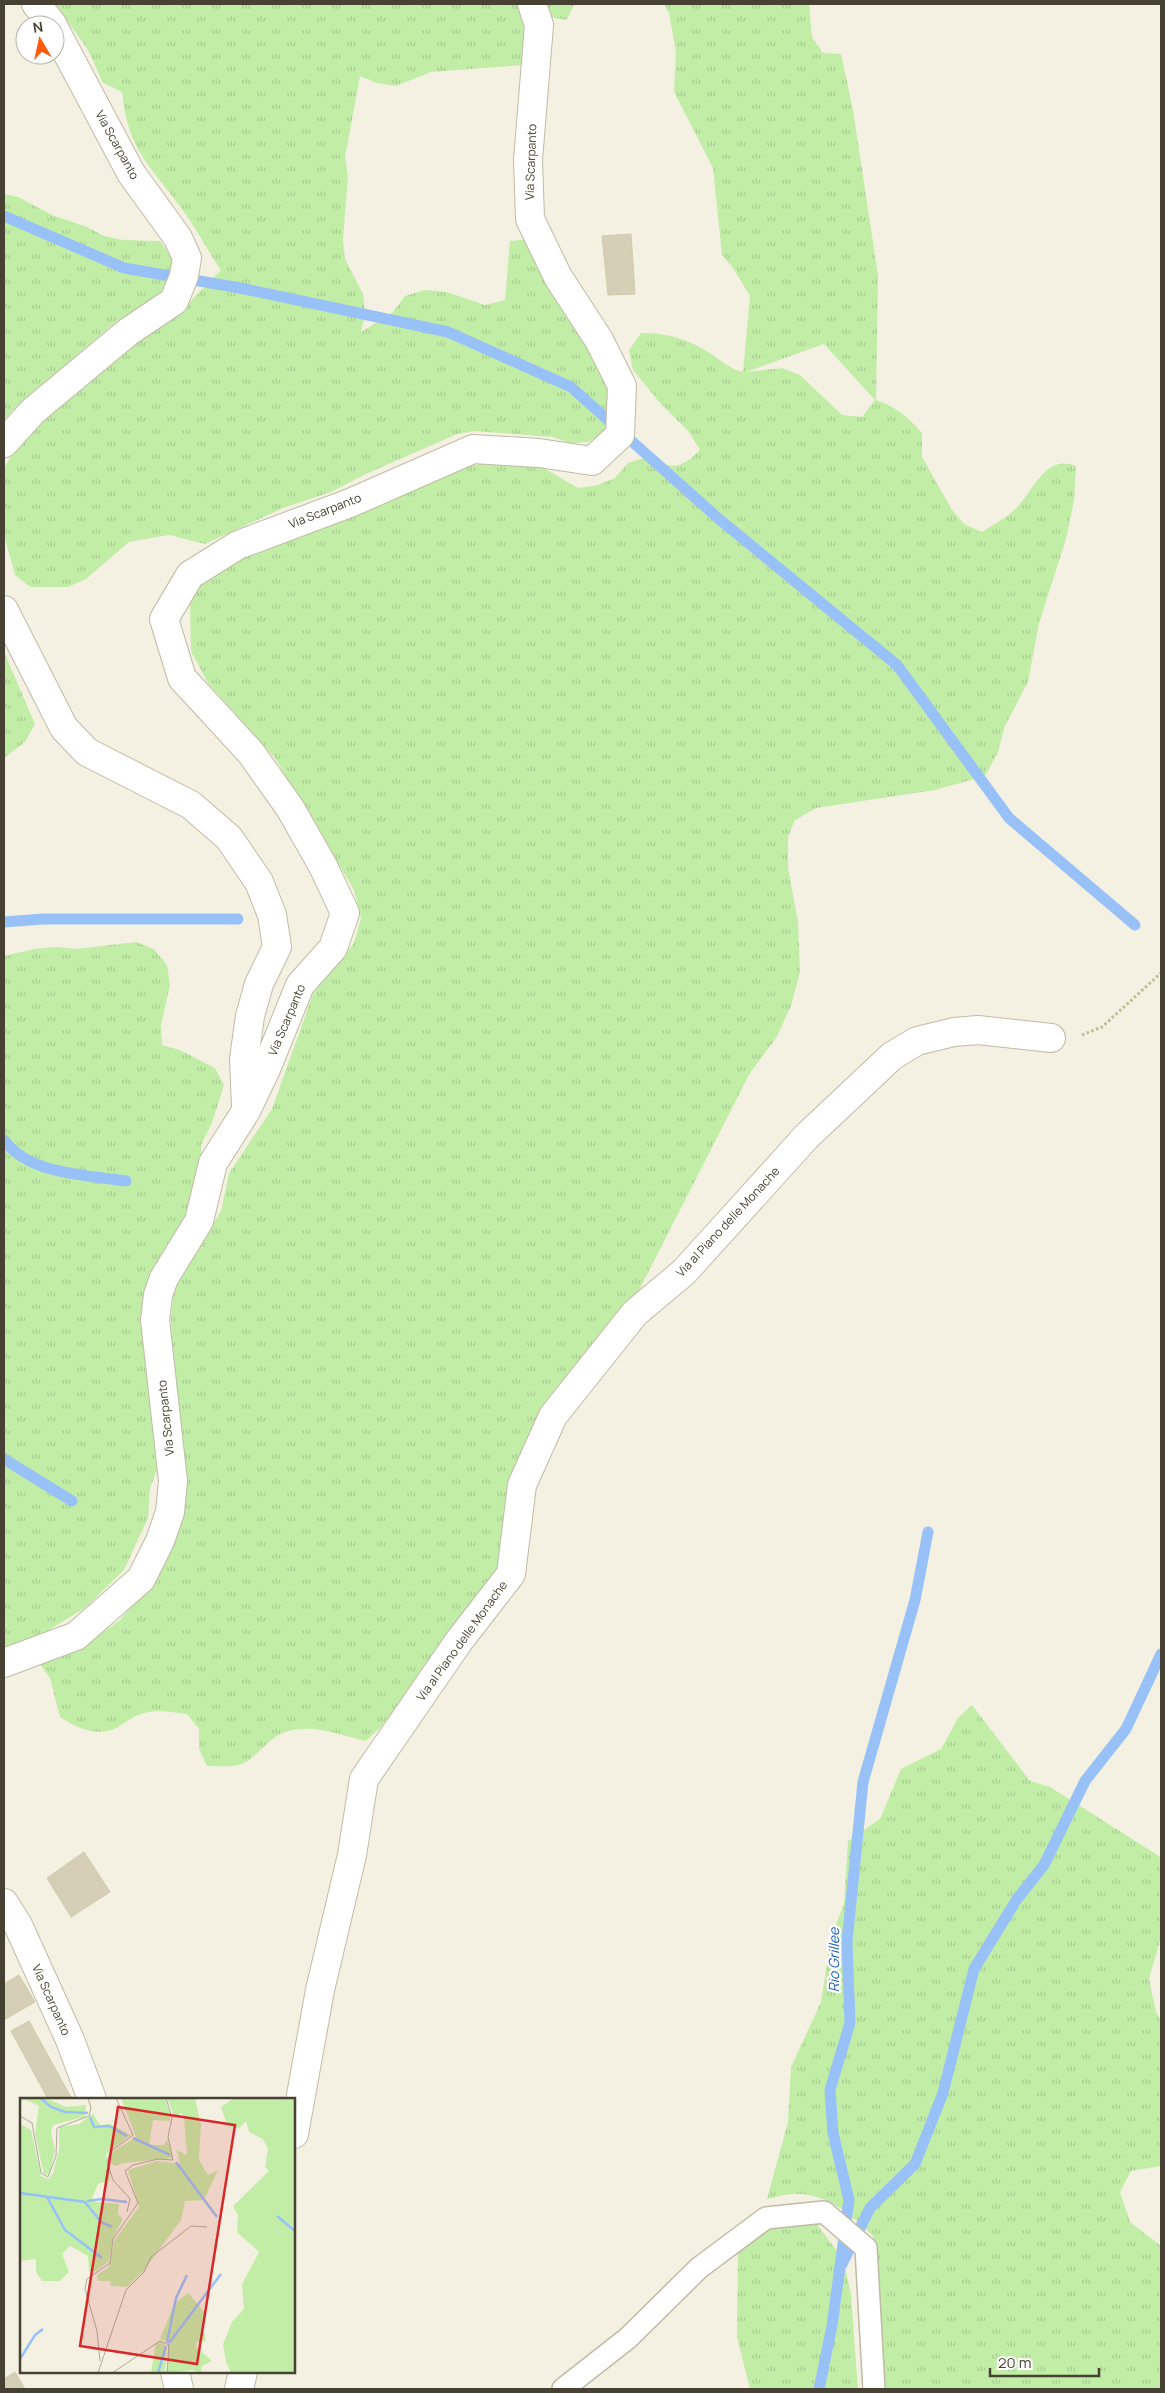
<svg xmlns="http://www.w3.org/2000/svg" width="1165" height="2393" font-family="Manrope,sans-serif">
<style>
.grass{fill:url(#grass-tufts);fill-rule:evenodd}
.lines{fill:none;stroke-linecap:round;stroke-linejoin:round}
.stream{stroke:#98c1f8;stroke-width:11}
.building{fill:#d6cfb7;stroke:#d2c9aa}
.lane-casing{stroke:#c0bba5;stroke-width:24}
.street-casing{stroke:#c0bba5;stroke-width:30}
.path{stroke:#c3ba94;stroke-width:3;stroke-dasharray:2.5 2.5;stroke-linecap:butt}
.lane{stroke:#fff;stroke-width:21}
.street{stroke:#fff;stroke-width:28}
.labels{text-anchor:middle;stroke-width:4.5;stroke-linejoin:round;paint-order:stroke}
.street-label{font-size:12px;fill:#464133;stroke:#fff}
.water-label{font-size:14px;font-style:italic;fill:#2161bc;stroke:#fff}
.inset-river{fill:none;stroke:#98c1f8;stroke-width:2.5}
.inset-road{fill:none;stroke:#aeab9d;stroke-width:1}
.view{fill:#d62828;fill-opacity:0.15;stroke:#d62828;stroke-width:2.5}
.inset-edge{fill:none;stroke:#464133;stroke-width:2.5}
</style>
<defs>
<pattern id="grass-tufts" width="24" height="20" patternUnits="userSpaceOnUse" patternTransform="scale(1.25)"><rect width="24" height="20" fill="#c2eda7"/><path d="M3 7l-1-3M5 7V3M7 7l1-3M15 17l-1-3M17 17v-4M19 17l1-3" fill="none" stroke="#a8cc90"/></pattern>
</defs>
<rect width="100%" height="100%" fill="#f4f1e3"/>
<!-- grass -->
<path class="grass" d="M 55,4 L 525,4 L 530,24 L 524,65 L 431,72 L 396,86 L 377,83 L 360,76 L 345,157 L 348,177 L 343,239 L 345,259 L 363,294 L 365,314 L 361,332 L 393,312 L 405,296 L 425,290 L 447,292 L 485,305 L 505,300 L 510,241 L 530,239 L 613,381 L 615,417 L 605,433 L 588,442 L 570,443 L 553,437 L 475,431 L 457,434 L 366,474 L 331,492 L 283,508 L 205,544 L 169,535 L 129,542 L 86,579 L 68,587 L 30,587 L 15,575 L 4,535 L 4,469 L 14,450 L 45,417 L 144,337 L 178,314 L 221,270 C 207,250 196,228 182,209 C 150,165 128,151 122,92 L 103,83 L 88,50 Z
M 543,4 L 574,4 L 567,20 L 549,17 Z
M 664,4 L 809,4 L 812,37 L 823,53 L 841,54 L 853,110 L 878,275 L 876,400 C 896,407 908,417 922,433 L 922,457 L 952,510 L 964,524 L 982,532 C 992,525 1003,520 1012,512 C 1033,495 1043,453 1076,466 L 1074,501 L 1066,539 L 1039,623 L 1028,682 L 1005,726 L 998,752 L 985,776 L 935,790 L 816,808 L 795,820 L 788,837 L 788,868 L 798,922 L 800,972 L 791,1006 L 776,1038 L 750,1073 L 631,1306 L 511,1478 L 506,1500 L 509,1548 L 486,1591 L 382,1726 L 366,1741 C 343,1736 316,1725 293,1730 C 272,1733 262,1752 246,1762 C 235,1768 219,1766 207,1766 L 199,1749 L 199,1729 L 187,1714 C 175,1713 161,1709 149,1712 C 136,1714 129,1720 118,1727 C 99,1738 76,1728 60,1717 L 50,1678 L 39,1663 L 84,1645 L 119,1621 L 154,1581 L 172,1362 L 171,1317 L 174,1286 L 221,1211 L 229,1173 L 272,1109 L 313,994 L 354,943 L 361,918 L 354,890 L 275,758 L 208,683 L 191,651 L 190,600 L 201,584 L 229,560 L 459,468 L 498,460 L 532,461 L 578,488 L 598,485 L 615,478 L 628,463 L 647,457 C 672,469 680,470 700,450 L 689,432 L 660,403 L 633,370 L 629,350 L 641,333 C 665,332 690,340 710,353 C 722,361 730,369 743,372 L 750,296 L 733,268 L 722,255 L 713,168 L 674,92 L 676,53 L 669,13 ZM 824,344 L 875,400 L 862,417 L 842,415 L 800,375 L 782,368 L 746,372 Z
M 4,194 L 18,197 L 52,215 L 87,227 L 104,236 L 122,240 L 160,241 L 171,256 L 171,285 L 159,301 L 117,321 L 12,411 L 4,420 Z
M 4,652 L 35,724 L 25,742 L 4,758 Z
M 136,942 L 154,949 L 167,965 L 170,985 L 161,1025 L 162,1045 L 180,1050 L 215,1068 L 224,1085 L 212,1123 L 201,1145 L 203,1179 L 201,1192 L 150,1286 L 159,1465 L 150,1488 L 148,1518 L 124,1570 L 85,1608 L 39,1636 L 4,1647 L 4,956 L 34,949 L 56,947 L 76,949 Z
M 972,1705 L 1030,1781 L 1050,1787 L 1159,1856 L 1161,1861 L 1161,1937 L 1149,1979 L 1156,2012 L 1161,2021 L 1161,2166 L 1131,2171 L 1120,2192 L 1130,2222 L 1161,2246 L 1161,2389 L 883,2389 L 873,2236 C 852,2215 826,2192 794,2194 C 785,2194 776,2197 767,2199 L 788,2122 L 791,2067 L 821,2002 L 831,1937 L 844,1904 L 848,1841 L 880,1819 L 901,1769 L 941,1749 L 958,1718 Z
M 816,2223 L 843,2259 L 851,2294 L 858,2389 L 750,2389 L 737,2337 L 738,2250 L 767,2227 Z"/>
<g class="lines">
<!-- stream -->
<path class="stream" d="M 4,216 L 124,268 L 240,288 L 448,332 L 571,387 L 719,519 L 897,665 L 1009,818 L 1135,925
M 4,922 L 43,919 L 238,919
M 4,1140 C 29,1175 87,1175 126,1181
M 4,1459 L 72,1501
M 842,2264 L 870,2208 L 915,2164 L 943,2093 L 974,1969 L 1017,1899 L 1044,1865 L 1085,1781 L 1126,1729 L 1161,1654
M 819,2389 L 832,2326 L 849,2200 L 833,2133 L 830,2090 L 850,2023 L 847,1942 L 863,1782 L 915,1600 L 928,1532"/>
</g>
<!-- building -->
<path class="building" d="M 631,234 L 635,294 L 608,295 L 602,236 Z
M 84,1852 L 110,1892 L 71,1917 L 47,1878 Z
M 19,1975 L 35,2002 L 4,2020 L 4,1984 Z
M 29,2021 L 72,2099 L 48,2099 L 11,2031 Z
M 15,2372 L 25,2389 L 4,2389 L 4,2379 Z"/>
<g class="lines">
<!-- lane casing -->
<g class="lane-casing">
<path id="lane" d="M 563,2389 L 628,2338 L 699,2268 L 766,2218 L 824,2212 L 866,2248 L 874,2389"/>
</g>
<!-- street casing -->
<g class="street-casing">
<path id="street" d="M 36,4 L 53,25
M 4,443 L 33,411 L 128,332 L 174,301 L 184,276 L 187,258 L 178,238 L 131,173 L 55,30
M 4,610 L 64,728 L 87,752 L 191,805 L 229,838 L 259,882 L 272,915 L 277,947 L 259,984 L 250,1016 L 244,1059 L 246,1107
M 4,1663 L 76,1636 L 141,1579 L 160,1541 L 170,1512 L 173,1481 L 155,1320 L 158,1295 L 164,1278 L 199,1221 L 213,1163 L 246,1111 L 266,1069 L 300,985 L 333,948 L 345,913 L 323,866 L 290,808 L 251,753 L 182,678 L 164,619 L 190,575 L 238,545 L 350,503 L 473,449 L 539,453 L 592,461 L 620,435 L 622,386 L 599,340 L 558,277 L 530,219 L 528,160 L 539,25 L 532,4
M 4,1903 L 18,1925 L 70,2040 L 92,2099
M 294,2134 L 320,1990 L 352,1855 L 364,1779 L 459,1641 L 511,1574 L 522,1485 L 553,1416 L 635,1313 L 684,1272 L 807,1136 L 892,1056 L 917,1041 L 954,1032 L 978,1030 L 1051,1038
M 175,2372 L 179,2389
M 239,2389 L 243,2372"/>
</g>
<!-- path -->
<path class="path" d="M 1082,1035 L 1102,1027 L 1161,973"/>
<!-- lane -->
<use href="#lane" class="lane"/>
<!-- street -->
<use href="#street" class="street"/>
</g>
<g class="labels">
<!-- street labels -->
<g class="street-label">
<text transform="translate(117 145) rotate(61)" y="4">Via Scarpanto</text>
<text transform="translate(531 162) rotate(-88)" y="4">Via Scarpanto</text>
<text transform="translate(325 511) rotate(-21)" y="4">Via Scarpanto</text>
<text transform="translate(287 1020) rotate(-67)" y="4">Via Scarpanto</text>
<text transform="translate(728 1222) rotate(-47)" y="4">Via al Piano delle Monache</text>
<text transform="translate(166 1418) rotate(-96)" y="4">Via Scarpanto</text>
<text transform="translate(462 1641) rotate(-54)" y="4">Via al Piano delle Monache</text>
<text transform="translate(51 2000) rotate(66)" y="4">Via Scarpanto</text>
</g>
<!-- water labels -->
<g class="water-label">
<text transform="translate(834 1960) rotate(-90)" y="5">Rio Grillee</text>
</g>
</g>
<!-- overview -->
<g transform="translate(20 2098)">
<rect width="275" height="275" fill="#f4f1e3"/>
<path d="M 0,0 L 26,0 L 46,9 L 66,7 L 65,19 L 33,27 L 31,35 L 35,52 L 30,75 L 24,77 L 15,36 L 19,8 L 6,2 L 0,3 ZM 101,0 L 145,0 L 150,16 L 150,23 L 133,22 L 129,47 L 144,47 L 147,41 L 153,60 L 103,65 L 96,68 L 91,66 L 92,54 L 116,39 ZM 147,0 L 175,0 L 181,27 L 179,62 L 188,77 L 198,72 L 184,102 L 165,103 L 161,122 L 125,171 L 107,189 L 91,188 L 90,183 L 78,183 L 77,177 L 89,169 L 94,143 L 119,109 L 108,72 L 137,63 L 160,66 L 157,52 L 167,57 L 164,19 L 161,15 L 155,20 ZM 214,0 L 275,0 L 275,275 L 211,275 L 206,264 L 203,246 L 212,224 L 224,211 L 222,186 L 239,154 L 217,134 L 218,117 L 213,108 L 249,73 L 245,69 L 248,51 L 243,41 L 229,34 L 226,23 L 218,31 L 207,27 L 201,9 ZM 73,16 L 80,27 L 90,26 L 111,37 L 86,56 L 90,82 L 78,86 L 72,100 L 76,104 L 99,106 L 98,116 L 103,121 L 93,140 L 89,163 L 76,173 L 69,173 L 68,158 L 50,148 L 42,156 L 49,174 L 40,183 L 22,183 L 16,174 L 16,161 L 0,163 L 0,26 L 11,32 L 21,78 L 29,81 L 33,75 L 39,52 L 39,29 L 59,26 ZM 168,195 L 186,216 L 182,225 L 186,243 L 177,244 L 176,249 L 192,263 L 182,268 L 181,275 L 173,272 L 147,275 L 148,244 L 140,241 L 154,206 ZM 140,243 L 147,248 L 145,275 L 131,275 L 136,245 Z" fill="#c2eda7"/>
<path class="inset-river" d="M 20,0 L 31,9 L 45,14 L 68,15M 70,19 L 74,29 L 89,28 L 107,38M 113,40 L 150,57M 156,64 L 197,119M 0,95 L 65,104 L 81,124 L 92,129M 27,99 L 45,132 L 82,160M 67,103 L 82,101 L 107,104M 257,118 L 275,133M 147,245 L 156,200 L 167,177M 149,245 L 201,176M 0,261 L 15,237 L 23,231M 138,275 L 146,248"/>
<path class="inset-road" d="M 96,0 L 113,37 L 90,54 L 87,64 L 93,82 L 110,101 L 107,114M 0,18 L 12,25 L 21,75 L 28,79 L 36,58 L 37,30 L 69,18 L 71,10 L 68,0M 80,263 L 77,233 L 65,191 L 67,181 L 90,165 L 93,141 L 118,105 L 105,73 L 113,67 L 138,61 L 153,62 L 148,39 L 152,20 L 146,0M 78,275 L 106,192 L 124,174 L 131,159 L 171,128 L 187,129M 92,275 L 140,243 L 149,247 L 147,275"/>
<path class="view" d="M 98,9 L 215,27 L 177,266 L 60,248 Z"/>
<rect width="275" height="275" class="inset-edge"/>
</g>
<!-- border -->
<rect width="1165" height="2393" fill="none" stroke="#464133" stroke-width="10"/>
<!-- north arrow -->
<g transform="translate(40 40) rotate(351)"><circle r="24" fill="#ffffff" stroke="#b5b3ad"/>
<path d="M0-4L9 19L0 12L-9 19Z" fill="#ff5a0e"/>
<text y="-8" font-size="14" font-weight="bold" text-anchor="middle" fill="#464133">N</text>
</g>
<!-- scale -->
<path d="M990 2368v8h109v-8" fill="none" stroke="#464133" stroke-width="2.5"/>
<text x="998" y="2368" font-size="15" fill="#464133" stroke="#ffffff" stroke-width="4" paint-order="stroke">20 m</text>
</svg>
